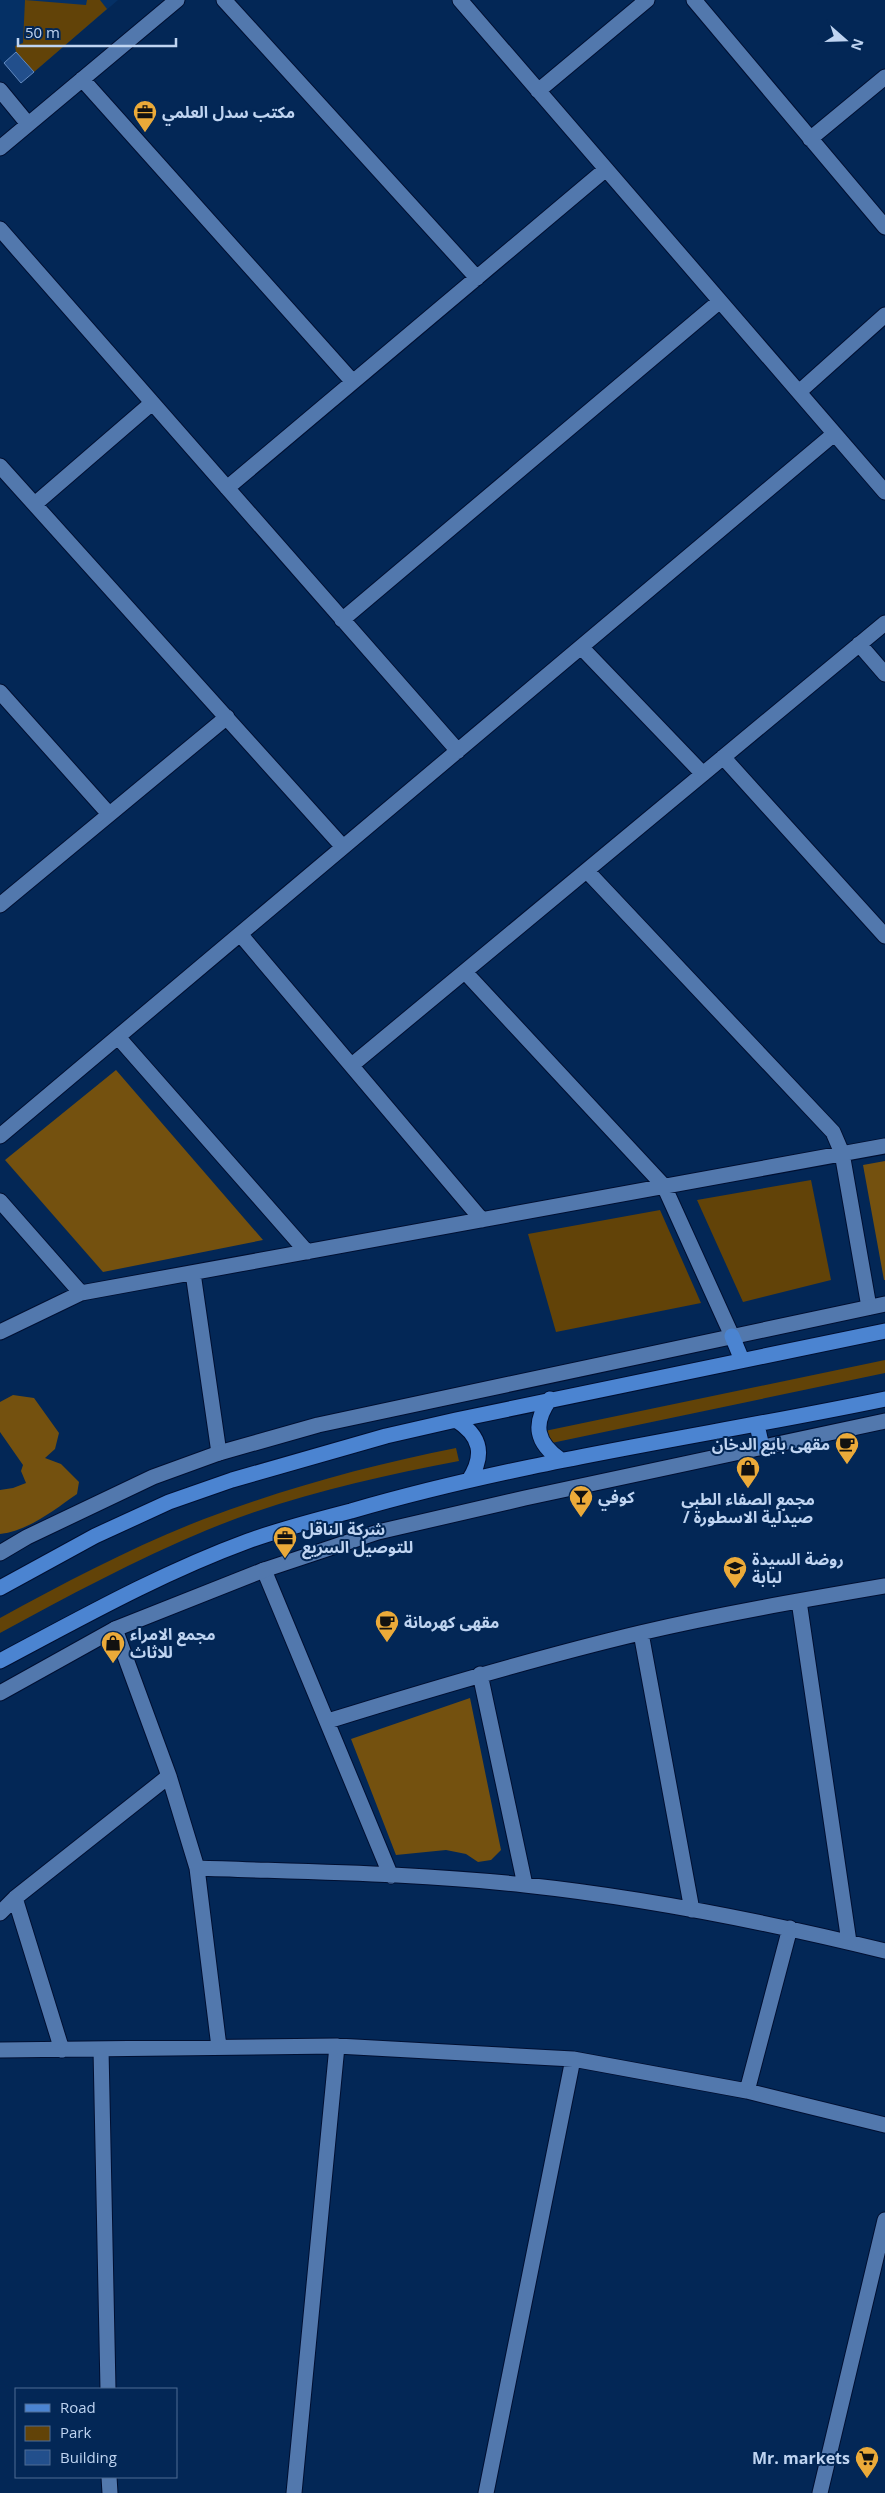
<svg xmlns="http://www.w3.org/2000/svg" width="885" height="2493" font-family="'Open Sans','Noto Sans Arabic',sans-serif">
<style>
.built{fill:#053065}
.green{fill:#624308}
.forest{fill:#74510f}
.building{fill:#224f8c;stroke:#6289bf}
.lines{fill:none;stroke-linecap:round;stroke-linejoin:round}
.street-casing{stroke:#000f31;stroke-width:17}
.secondary-casing{stroke:#000f31;stroke-width:17}
.primary-casing{stroke:#000f31;stroke-width:17}
.street{stroke:#5278ad;stroke-width:15}
.secondary{stroke:#5278ad;stroke-width:15}
.primary{stroke:#4b84d1;stroke-width:15}
.labels{text-anchor:middle;stroke-width:4;stroke-linejoin:round;paint-order:stroke}
.poi-label{font-size:16px;font-weight:bold;fill:#bfd4f1;stroke:#032756;text-anchor:start}
</style>
<rect width="100%" height="100%" fill="#032756"/>
<!-- built -->
<path class="built" d="M 0,0 L 118,0 L 21,83 L 0,59 Z"/>
<!-- green -->
<path class="green" d="M 25,0 L 86,5 L 87,0 L 100,0 L 107,9 L 34,72 L 16,52 L 15,46 L 23,43 Z
M 811,1180 L 831,1280 L 743,1302 L 697,1200 Z
M 660,1210 L 701,1303 L 556,1332 L 528,1234 Z
M 885,1360 L 885,1373 L 542,1445 L 540,1432 Z
M 456,1448 L 459,1461 C 374,1477 287,1497 207,1530 C 135,1560 68,1596 0,1633 L 0,1618 C 66,1582 134,1546 204,1519 C 286,1488 370,1465 456,1448 Z"/>
<!-- forest -->
<path class="forest" d="M 116,1070 L 263,1240 L 103,1272 L 5,1160 Z
M 885,1161 L 885,1280 L 884,1280 L 863,1165 Z
M 13,1395 L 34,1398 L 59,1433 L 55,1449 L 45,1458 L 61,1464 L 79,1482 L 77,1494 C 54,1510 28,1531 0,1534 L 0,1490 L 13,1488 L 26,1483 L 21,1471 L 23,1465 L 0,1432 L 0,1402 Z
M 470,1698 L 501,1850 L 491,1860 L 478,1862 L 466,1854 L 446,1850 L 396,1855 L 351,1739 Z"/>
<!-- building -->
<path class="building" d="M 16,52 L 34,72 L 21,83 L 4,63 Z"/>
<g class="lines">
<!-- street casing -->
<g class="street-casing">
<path id="street" d="M 224,0 L 477,278
M 460,0 L 885,492
M 694,0 L 885,227
M 82,79 L 353,382
M 0,90 L 28,124
M 538,91 L 647,0
M 810,139 L 885,77
M 0,148 L 177,0
M 0,229 L 458,751
M 799,392 L 885,315
M 0,466 L 343,847
M 227,488 L 606,169
M 35,504 L 152,403
M 342,620 L 720,301
M 859,644 L 885,674
M 581,647 L 703,774
M 0,692 L 109,814
M 723,757 L 885,936
M 587,871 L 833,1132 L 842,1153 L 869,1307
M 0,905 L 227,717
M 240,934 L 482,1220
M 465,972 L 664,1186 L 732,1336
M 118,1037 L 307,1252
M 352,1065 L 885,623
M 0,1136 L 834,434
M 0,1201 L 81,1293
M 193,1273 L 219,1453
M 0,1332 L 81,1293 L 885,1146
M 264,1570 L 391,1876
M 799,1601 L 849,1942
M 115,1629 L 169,1776 L 197,1868 L 219,2047
M 641,1633 L 692,1910
M 480,1674 L 525,1885
M 328,1721 C 431,1689 535,1658 640,1633 C 721,1614 803,1600 885,1586
M 197,1868 C 306,1872 417,1873 525,1885 C 646,1898 767,1922 885,1951
M 15,1898 L 62,2050
M 0,1913 L 15,1898 L 169,1776
M 101,2049 L 108,2389
M 0,2050 L 337,2046 L 573,2059 L 747,2091 L 885,2125
M 747,2091 L 790,1928
M 109,2477 L 110,2493
M 294,2493 L 337,2046
M 486,2493 L 573,2059
M 820,2493 L 885,2220"/>
</g>
<!-- secondary casing -->
<g class="secondary-casing">
<path id="secondary" d="M 0,1553 L 27,1537 L 153,1477 L 219,1453 L 318,1425 L 885,1304
M 0,1693 L 115,1629 L 264,1570 L 378,1532 L 525,1498 L 885,1421"/>
</g>
<!-- primary casing -->
<g class="primary-casing">
<path id="primary" d="M 732,1336 L 742,1360
M 550,1399 C 532,1424 536,1443 561,1460
M 456,1420 C 481,1436 485,1455 469,1480
M 757,1425 L 762,1447
M 0,1588 L 95,1536 L 169,1502 L 232,1480 L 386,1436 L 456,1420 L 885,1331
M 0,1661 C 81,1618 161,1573 248,1541 C 281,1529 316,1520 351,1511 C 526,1460 707,1436 885,1399"/>
</g>
<!-- street -->
<use href="#street" class="street"/>
<!-- secondary -->
<use href="#secondary" class="secondary"/>
<!-- primary -->
<use href="#primary" class="primary"/>
</g>
<!-- icons -->
<defs>
<g id="office-pin" transform="scale(1.25)"><path d="M0 17L-7.5 6A9.5 9.5 0 1 1 7.5 6Z" fill="#ebaa39" stroke="#032756"/><path d="M-6-3h4V-5.5h4V-3h4V5H-6ZM-1-4.5V-3h2v-1.5ZM-6 0V1H6V0Z" fill="#111"/></g>
<g id="cafe-pin" transform="scale(1.25)"><path d="M0 17L-7.5 6A9.5 9.5 0 1 1 7.5 6Z" fill="#ebaa39" stroke="#032756"/><path d="M-5.5-4.5H6V0H3Q3 3.5 0 3.5H-2.5Q-5.5 3.5-5.5 0ZM3-3.2v2h1.7v-2ZM-6 4.5H4V6H-6Z" fill="#111"/></g>
<g id="shop-pin" transform="scale(1.25)"><path d="M0 17L-7.5 6A9.5 9.5 0 1 1 7.5 6Z" fill="#ebaa39" stroke="#032756"/><path d="M-5-2.5h2.3a2.7 3.5 0 0 1 5.4 0H5L5.5 6h-11ZM-1.5-2.5h3a1.5 2.3 0 0 0-3 0Z" fill="#111"/></g>
<g id="bar-pin" transform="scale(1.25)"><path d="M0 17L-7.5 6A9.5 9.5 0 1 1 7.5 6Z" fill="#ebaa39" stroke="#032756"/><path d="M-6-5H6L.8 .8V4.5H3.5V6h-7V4.5H-.8V.8Z" fill="#111"/></g>
<g id="school-pin" transform="scale(1.25)"><path d="M0 17L-7.5 6A9.5 9.5 0 1 1 7.5 6Z" fill="#ebaa39" stroke="#032756"/><path d="M0-5L7-2L0 1L-7-2ZM-4 1L0 2.5L4 1V4Q0 6-4 4Z" fill="#111"/></g>
<g id="supermarket-pin" transform="scale(1.25)"><path d="M0 17L-7.5 6A9.5 9.5 0 1 1 7.5 6Z" fill="#ebaa39" stroke="#032756"/><path d="M-6-5.5h2.5l.6 2H6L4.5 2H-2.5L-4.4-4H-6ZM-1.5 3.2a1.3 1.3 0 1 0 .1 0ZM3 3.2a1.3 1.3 0 1 0 .1 0Z" fill="#111"/></g>
</defs>
<g fill-rule="evenodd">
<use href="#office-pin" x="145" y="112"/>
<use href="#cafe-pin" x="847" y="1444"/>
<use href="#shop-pin" x="748" y="1468"/>
<use href="#bar-pin" x="581" y="1497"/>
<use href="#office-pin" x="285" y="1538"/>
<use href="#school-pin" x="735" y="1568"/>
<use href="#cafe-pin" x="387" y="1622"/>
<use href="#shop-pin" x="113" y="1643"/>
<use href="#supermarket-pin" x="867" y="2458"/>
</g>
<g class="labels">
<!-- poi labels -->
<g class="poi-label">
<text x="162" y="118">مكتب سدل العلمي</text>
<text x="830" y="1450" text-anchor="end">مقهى بايع الدخان</text>
<text x="598" y="1503">كوفي</text>
<text x="748" y="1505" text-anchor="middle">مجمع الصفاء الطبي<tspan x="748" dy="18">/ صيدلية الاسطورة</tspan></text>
<text x="302" y="1535">شركة الناقل<tspan x="302" dy="18">للتوصيل السريع</tspan></text>
<text x="752" y="1565">روضة السيدة<tspan x="752" dy="18">لبابة</tspan></text>
<text x="404" y="1628">مقهى كهرمانة</text>
<text x="130" y="1640">مجمع الامراء<tspan x="130" dy="18">للاثاث</tspan></text>
<text x="850" y="2464" text-anchor="end">Mr. markets</text>
</g>
</g>
<!-- legend -->
<rect x="15" y="2388" width="162" height="90" fill="#032756" stroke="#4e6c94"/>
<rect x="25" y="2404" width="25" height="8" fill="#4b84d1" stroke="#4e6c94"/>
<text x="60" y="2413" font-size="15" fill="#bfd4f1">Road</text>
<rect x="25" y="2426" width="25" height="15" fill="#624308" stroke="#4e6c94"/>
<text x="60" y="2438" font-size="15" fill="#bfd4f1">Park</text>
<rect x="25" y="2450" width="25" height="15" fill="#224f8c" stroke="#4e6c94"/>
<text x="60" y="2463" font-size="15" fill="#bfd4f1">Building</text>
<!-- north arrow -->
<g transform="translate(845 40) rotate(110)" stroke="#032756" stroke-width="4" paint-order="stroke">
<path d="M0-4L9 19L0 12L-9 19Z" fill="#bfd4f1"/>
<text y="-8" font-size="14" font-weight="bold" text-anchor="middle" fill="#bfd4f1">N</text>
</g>
<!-- scale -->
<path d="M18 38v8h158v-8" fill="none" stroke="#bfd4f1" stroke-width="2.5"/>
<text x="25" y="38" font-size="15" fill="#bfd4f1" stroke="#032756" stroke-width="4" paint-order="stroke">50 m</text>
</svg>
